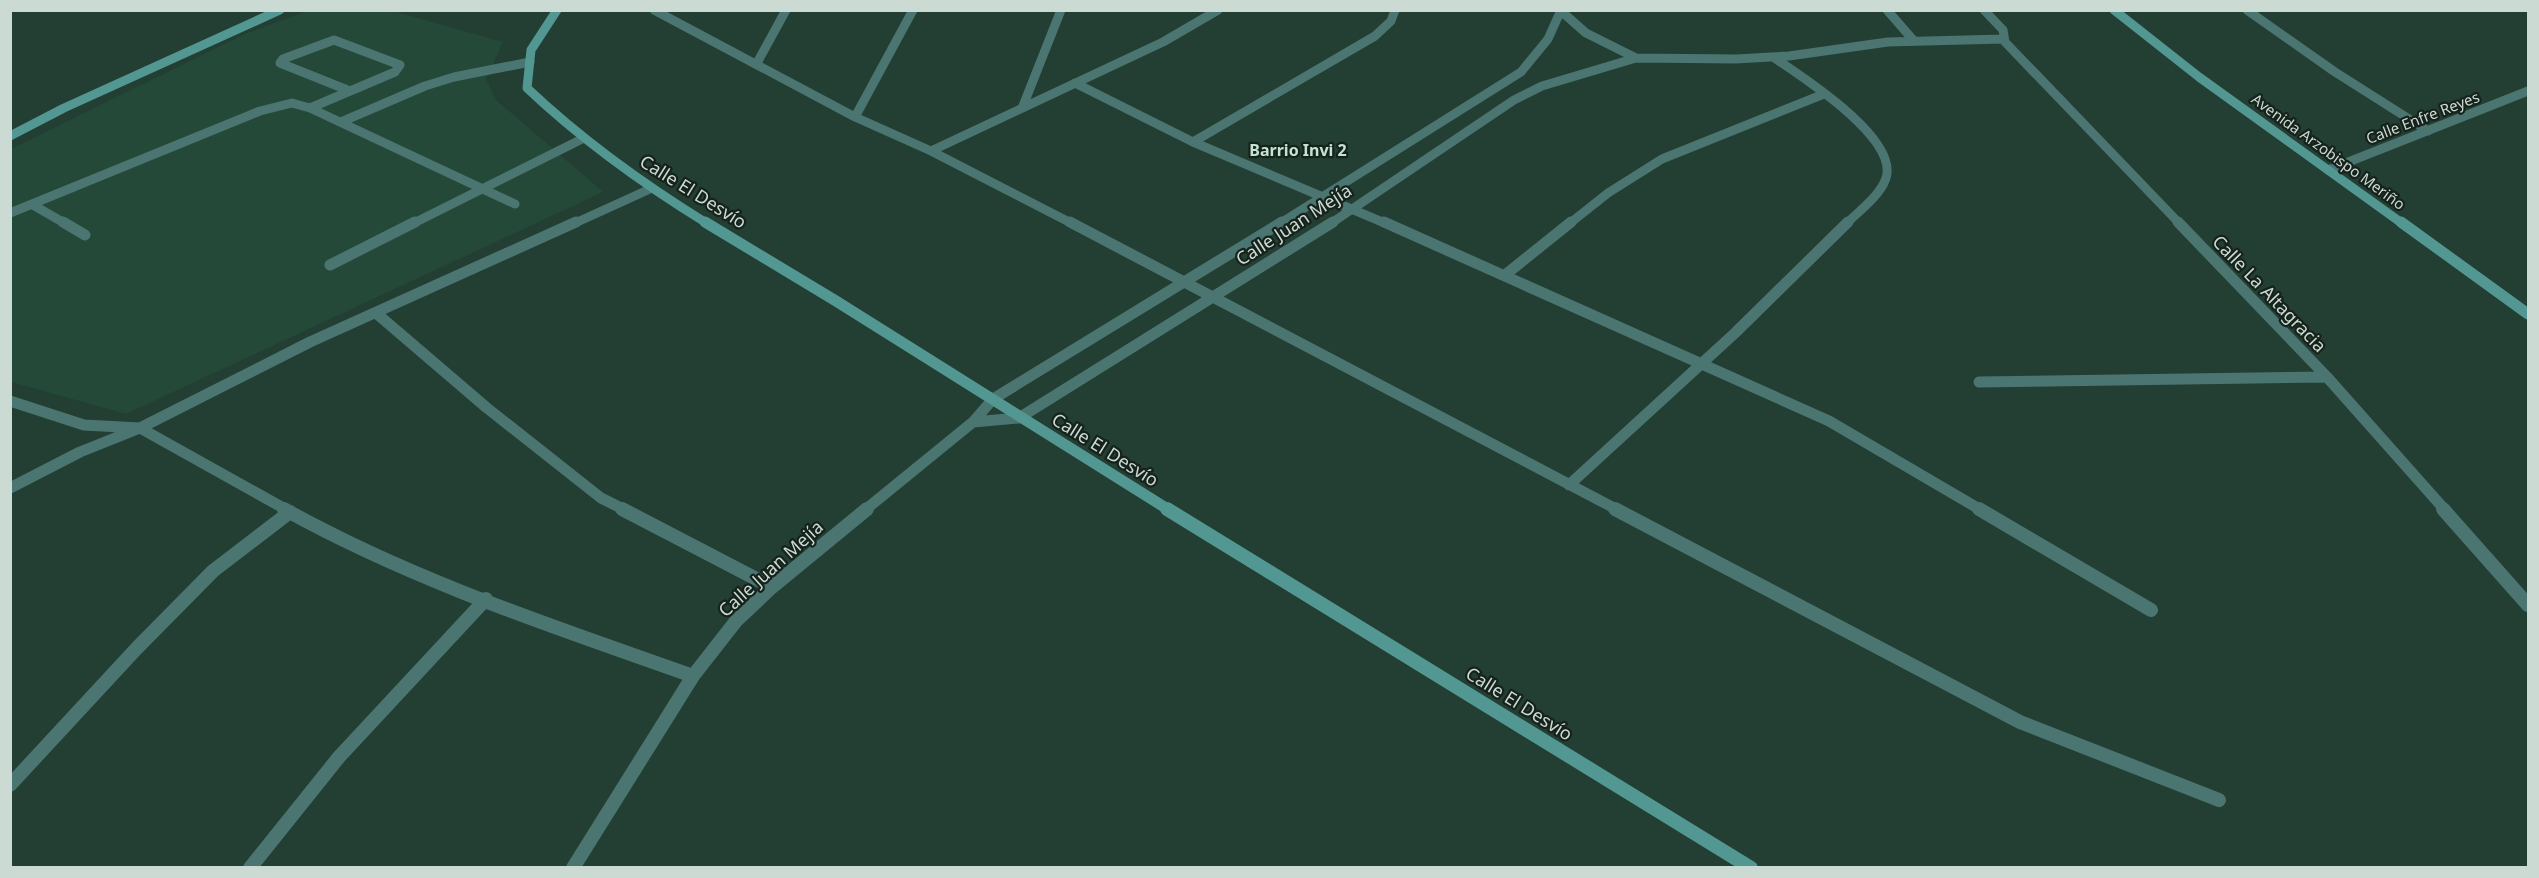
<svg xmlns="http://www.w3.org/2000/svg" width="2539" height="878" font-family="'Noto Sans',sans-serif">
<style>
.built{fill:#254939}
.lines{fill:none;stroke-linecap:round;stroke-linejoin:round}
.lane-far1{stroke:#4b7571;stroke-width:9}
.lane{stroke:#4b7571;stroke-width:11}
.street-far2{stroke:#4b7571;stroke-width:9}
.street-far1{stroke:#4b7571;stroke-width:11}
.street{stroke:#4b7571;stroke-width:14}
.secondary-far2{stroke:#529791;stroke-width:9}
.secondary-far1{stroke:#529791;stroke-width:11}
.secondary{stroke:#529791;stroke-width:14}
.labels{text-anchor:middle;stroke-width:4.5;stroke-linejoin:round;paint-order:stroke}
.far-street-label{font-size:15px;fill:#cbdad2;stroke:#16221c}
.far-neighbourhood-label{font-size:16px;font-weight:bold;fill:#c3e3d3;stroke:#16221c}
.street-label{font-size:18px;fill:#cbdad2;stroke:#16221c}
</style>
<rect width="100%" height="100%" fill="#233e32"/>
<!-- built -->
<path class="built" d="M 307,11 L 393,11 L 503,42 L 486,79 L 496,100 L 603,192 L 126,414 L 11,382 L 11,149 L 245,34 Z"/>
<g class="lines">
<!-- lane-far1 -->
<path class="lane-far1" d="M 310,108 L 395,72 L 400,65 L 334,40 L 283,59 L 280,63 L 350,91
M 341,122 L 425,86 L 454,77 L 530,62
M 33,205 L 66,224
M 10,213 L 260,111 L 292,103 L 310,108 L 515,204
M 412,224 L 584,138"/>
<!-- lane -->
<path class="lane" d="M 63,222 L 85,235
M 330,265 L 415,222"/>
<!-- street-far2 -->
<path class="street-far2" d="M 654,10 L 855,117 L 931,151 L 1073,224
M 1887,10 L 1914,41
M 1984,10 L 2003,30 L 2005,42 L 2180,224
M 2247,10 L 2335,72 L 2428,131
M 1561,11 L 1586,33 L 1636,58
M 1773,57 C 1801,76 1899,138 1886,178 C 1880,196 1859,211 1846,224
M 757,63 L 786,10
M 1075,83 L 1193,142 L 1387,224
M 1023,106 L 1061,10
M 855,117 L 913,10
M 1193,142 L 1375,36 L 1391,21 L 1395,10
M 931,151 L 1163,42 L 1218,10
M 2328,170 L 2528,91
M 573,224 L 650,189
M 1279,224 L 1521,72 L 1548,39 L 1561,10
M 1330,224 L 1514,100 L 1542,86 L 1636,58 L 1736,59 L 1789,56 L 1888,42 L 2003,39
M 1569,224 L 1608,193 L 1662,159 L 1824,94"/>
<!-- street-far1 -->
<path class="street-far1" d="M 1070,222 L 1618,510
M 1384,222 L 1829,421 L 1981,510
M 2178,222 L 2327,377 L 2445,510
M 1505,275 L 1571,222
M 376,313 L 487,408 L 601,498 L 625,510
M 1979,382 L 2327,377
M 10,401 L 84,425 L 140,428 L 287,510
M 973,422 L 1019,418 L 1333,222
M 1569,485 L 1735,333 L 1848,222
M 10,488 L 80,452 L 140,428 L 310,342 L 576,222
M 865,510 L 973,422 L 993,399 L 1282,222"/>
<!-- street -->
<path class="street" d="M 284,509 C 413,581 555,627 693,676
M 622,509 L 772,587
M 1615,509 L 2020,722 L 2219,800
M 1979,509 L 2151,610
M 2443,509 L 2528,605
M 10,785 L 136,649 L 213,571 L 290,512
M 250,868 L 339,757 L 486,599
M 573,868 L 693,676 L 736,621 L 772,587 L 867,509"/>
<!-- secondary-far2 -->
<path class="secondary-far2" d="M 557,10 L 531,50 L 527,88 C 582,140 643,184 708,224
M 2114,10 L 2199,77 L 2403,224
M 10,136 L 64,108 L 280,10"/>
<!-- secondary-far1 -->
<path class="secondary-far1" d="M 705,222 L 836,301 L 1169,510
M 2401,222 L 2528,314"/>
<!-- secondary -->
<path class="secondary" d="M 1167,509 L 1751,868"/>
</g>
<g class="labels">
<!-- far-street labels -->
<g class="far-street-label">
<text transform="translate(2423 118) rotate(-21)" y="5">Calle Enfre Reyes</text>
<text transform="translate(2328 152) rotate(36)" y="5">Avenida Arzobispo Meriño</text>
</g>
<!-- far-neighbourhood labels -->
<g class="far-neighbourhood-label">
<text x="1298" y="156">Barrio Invi 2</text>
</g>
<!-- street labels -->
<g class="street-label">
<text transform="translate(693 192) rotate(32)" y="6">Calle El Desvío</text>
<text transform="translate(1294 225) rotate(-33)" y="6">Calle Juan Mejía</text>
<text transform="translate(2269 294) rotate(46)" y="6">Calle La Altagracia</text>
<text transform="translate(1105 450) rotate(32)" y="6">Calle El Desvío</text>
<text transform="translate(771 569) rotate(-42)" y="6">Calle Juan Mejía</text>
<text transform="translate(1519 704) rotate(32)" y="6">Calle El Desvío</text>
</g>
</g>
<!-- border -->
<rect width="2539" height="878" fill="none" stroke="#cbdad2" stroke-width="24"/>
</svg>
